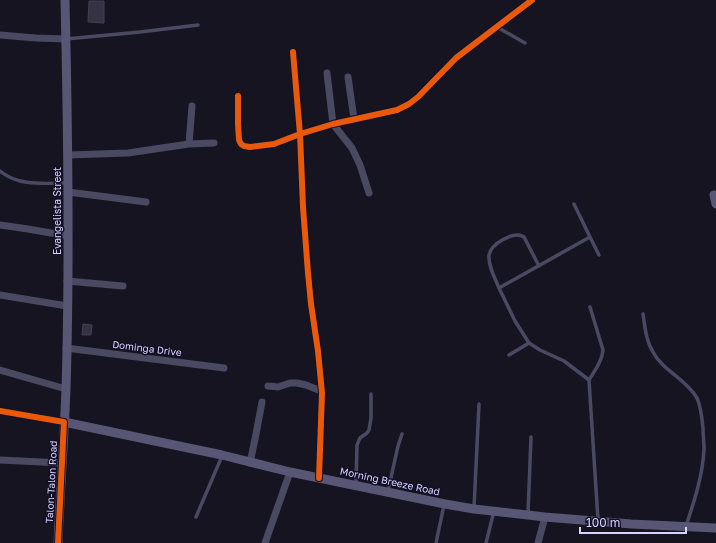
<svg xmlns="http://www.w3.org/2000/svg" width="716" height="543" font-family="'Golos Text',sans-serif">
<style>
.building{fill:#343243;stroke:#433f54}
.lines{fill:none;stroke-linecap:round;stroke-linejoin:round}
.lane{stroke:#4a4962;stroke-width:3.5}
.street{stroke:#4a4962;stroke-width:7}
.secondary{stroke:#575674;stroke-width:9}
.cycleway-casing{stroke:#130f26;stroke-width:8}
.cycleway{stroke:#e8590c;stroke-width:6}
.labels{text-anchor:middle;stroke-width:3;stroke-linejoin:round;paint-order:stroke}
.street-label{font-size:10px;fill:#d9d4ff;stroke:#130f26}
</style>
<rect width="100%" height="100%" fill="#161421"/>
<!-- building -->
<path class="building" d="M 89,1 L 104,1 L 104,23 L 88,22 Z
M 83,324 L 92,325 L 91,335 L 82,335 Z"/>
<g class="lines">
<!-- lane -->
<path class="lane" d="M 497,27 L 525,43
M 66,39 L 140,32 L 198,25
M 0,171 C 20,187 44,183 68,183
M 590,237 L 599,255
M 499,288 C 495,278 488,266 489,255 C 491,244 514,230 524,237 L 539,266
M 590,307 L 603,350 C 602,361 595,370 589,380 L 598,520
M 643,314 C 645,327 646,341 653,352 C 662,370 686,379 697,398 C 701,407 702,418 703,428 C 703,435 704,442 704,449 C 703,475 694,502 686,526
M 529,343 L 515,321 L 499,288 L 590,237 L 574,204
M 509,355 L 529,343 L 540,350 L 564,361 L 589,380
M 356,484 L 357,445 L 360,438 L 367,433 L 369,430 L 371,418 L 371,394
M 388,491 L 398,446 L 402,434
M 474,508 L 479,404
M 528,514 L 531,437
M 196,517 L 222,456
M 436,543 L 444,505
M 486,543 L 494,511"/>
<!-- street -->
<path class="street" d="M 0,35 L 36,38 L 66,39
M 293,52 L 300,134 L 303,207 L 308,273 L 311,304 L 318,351 L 322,393 L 319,478
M 327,73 L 333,124 L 352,148 L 360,165 L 369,193
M 348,77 L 354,119
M 238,96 L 238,124 L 239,140 L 241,144 L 244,146 L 250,147 L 274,144 L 300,134 L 333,124 L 397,110 L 409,104 L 418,97 L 456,58 L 532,0
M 189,144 L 214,143
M 68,155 L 128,153 L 189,144 L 192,106
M 68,192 L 146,202
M 0,225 L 28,229 L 68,236
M 67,281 L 123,286
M 0,295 L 67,306
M 66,348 L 224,368
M 0,370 L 66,389
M 268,386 L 278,387 L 290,383 L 297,383 L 306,385 L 321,391
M 0,411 L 64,422
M 0,460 L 62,463
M 250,463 L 256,434 L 262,402
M 265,543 L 290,472
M 538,543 L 545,517"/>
<!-- secondary -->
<path class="secondary" d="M 714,195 L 716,204
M 64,422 L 222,455 L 290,472 L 445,504 L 474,509 L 545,517 L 631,524 L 716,528
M 58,543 C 60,492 64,441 66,389 C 70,260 68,130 65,0"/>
<!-- cycleway casing -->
<g class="cycleway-casing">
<path id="cycleway" d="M 293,52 L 300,134 L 303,207 L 308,273 L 311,304 L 318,351 L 322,393 L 319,478
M 238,96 L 238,124 L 239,140 L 241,144 L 244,146 L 250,147 L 274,144 L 300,134 L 333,124 L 397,110 L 409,104 L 418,97 L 456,58 L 532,0
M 0,411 L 64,422 L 58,543"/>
</g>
<!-- cycleway -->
<use href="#cycleway" class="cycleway"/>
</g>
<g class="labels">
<!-- street labels -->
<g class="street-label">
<text transform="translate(57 211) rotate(-90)" y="4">Evangelista Street</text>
<text transform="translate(147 348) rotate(7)" y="4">Dominga Drive</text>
<text transform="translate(390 481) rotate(12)" y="4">Morning Breeze Road</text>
<text transform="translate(51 482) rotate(-87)" y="4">Talon-Talon Road</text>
</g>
</g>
<!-- scale -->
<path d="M580 527v6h106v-6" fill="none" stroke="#d9d4ff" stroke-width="2"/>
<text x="586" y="527" font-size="12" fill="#d9d4ff" stroke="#130f26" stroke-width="3" paint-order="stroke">100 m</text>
</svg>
